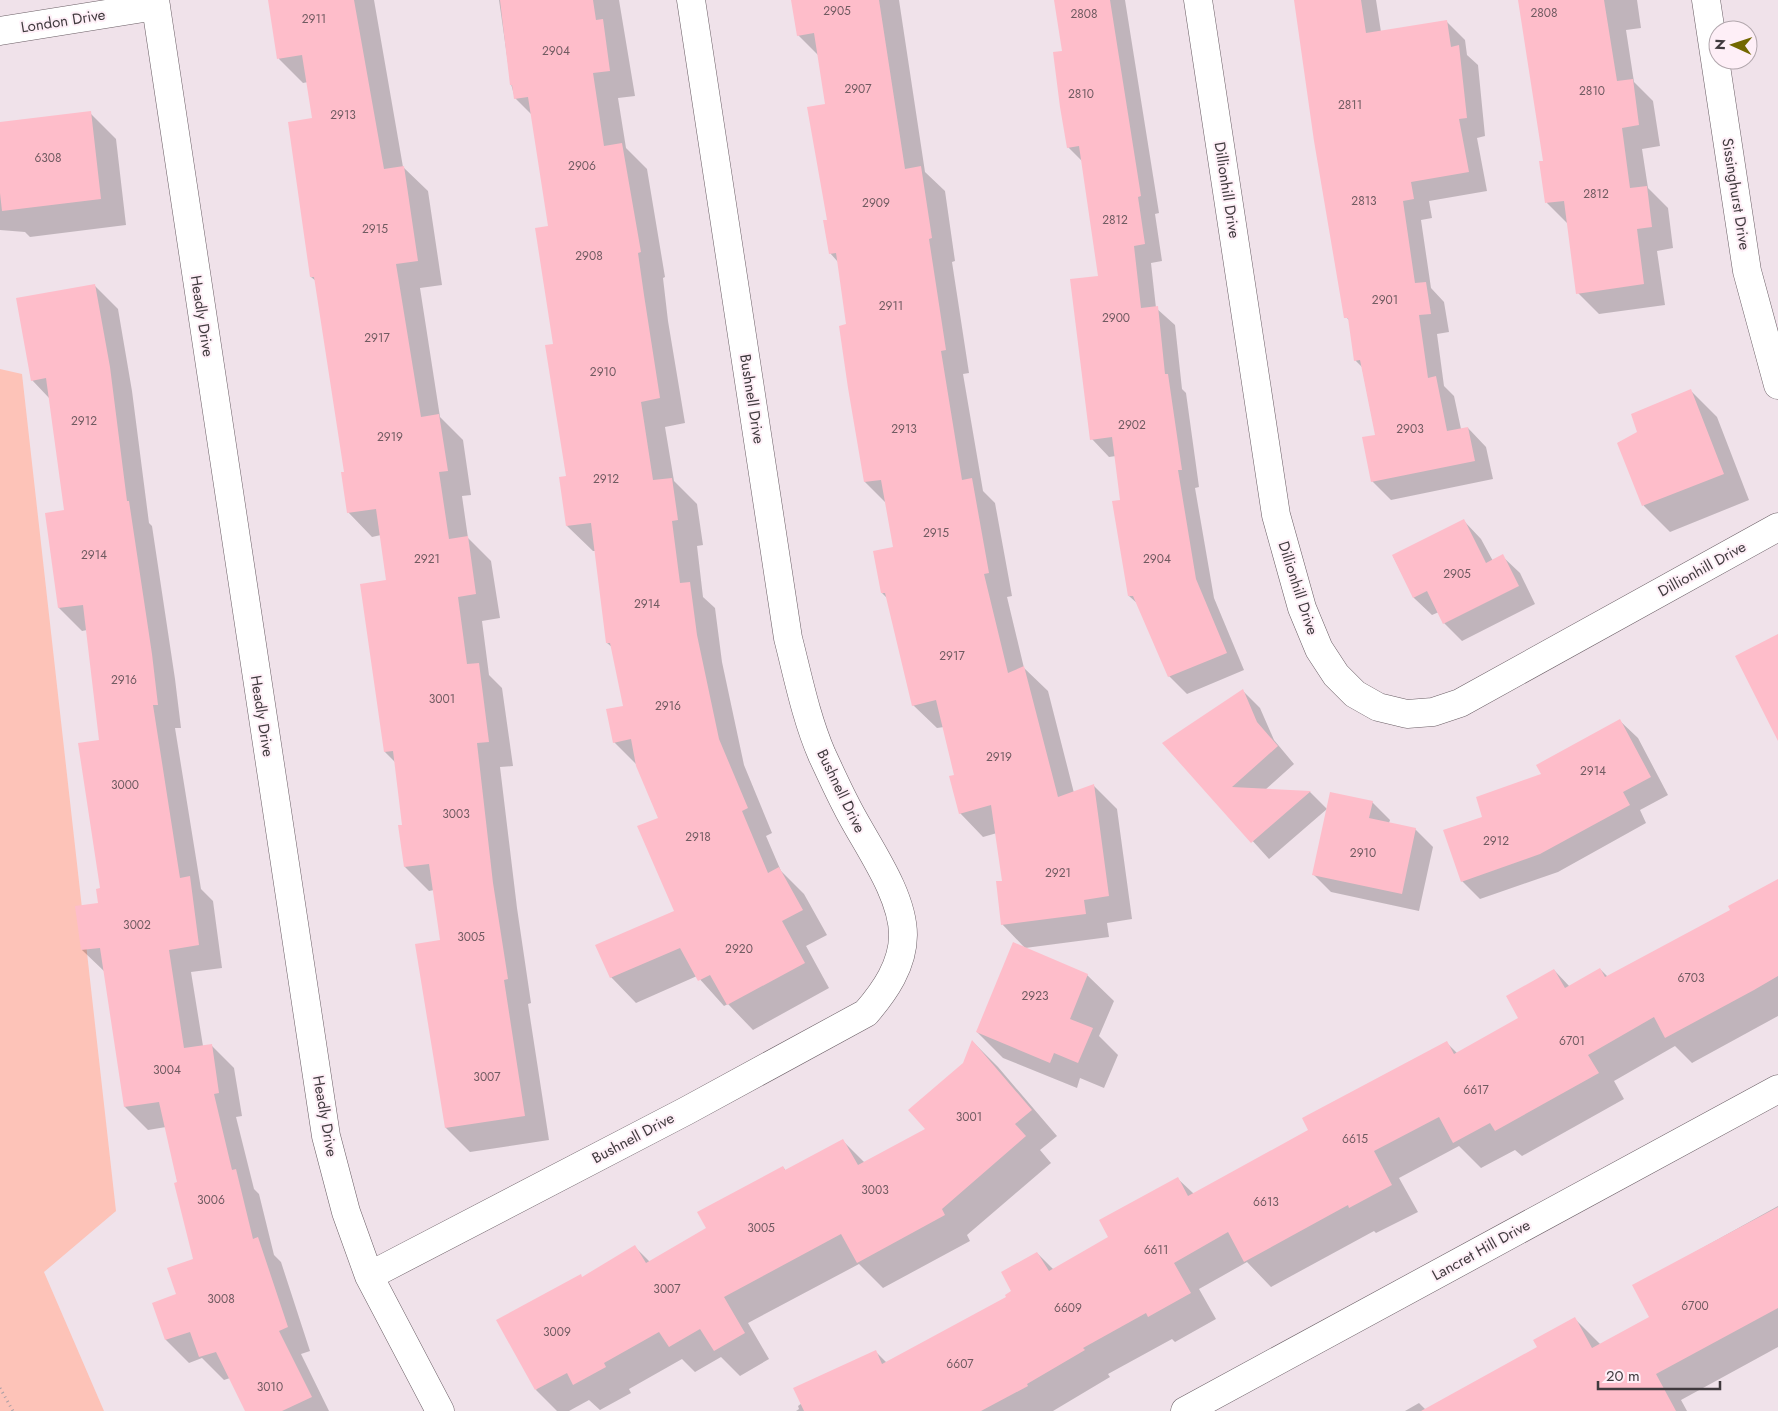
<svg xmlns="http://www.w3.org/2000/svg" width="1778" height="1411" font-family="Jost,sans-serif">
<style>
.green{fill:#fdc3b8}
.shadow{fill:#0003}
.building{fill:#febdca}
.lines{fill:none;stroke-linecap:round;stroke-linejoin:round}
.street-casing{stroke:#6a5e65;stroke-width:29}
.path{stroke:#aa9fa5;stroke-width:3;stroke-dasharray:1 4;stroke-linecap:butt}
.street{stroke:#fff;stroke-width:28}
.labels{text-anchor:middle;stroke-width:4;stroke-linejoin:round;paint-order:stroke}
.number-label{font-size:12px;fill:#705b61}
.street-label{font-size:15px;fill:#403a3e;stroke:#feeff7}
</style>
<rect width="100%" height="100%" fill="#f0e2ea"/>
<!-- green -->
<path class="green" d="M 0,369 L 22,374 L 116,1211 L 44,1272 L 104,1411 L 0,1411 Z"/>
<!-- shadow -->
<path class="shadow" d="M 274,0 L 374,0 L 403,167 L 428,191 L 442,285 L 420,288 L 440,417 L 463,440 L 471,495 L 462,496 L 468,538 L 491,561 L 500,618 L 482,621 L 489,675 L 502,688 L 513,766 L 500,767 L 517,908 L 531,1003 L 528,1004 L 549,1140 L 470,1152 L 446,1128 L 441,942 L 434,890 L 429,891 L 405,867 L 403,826 L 396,763 L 385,752 L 388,582 L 381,535 L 372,537 L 348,512 L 345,473 L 316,281 L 311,277 L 314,119 L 308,82 L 303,83 L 279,59 Z
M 499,0 L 619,0 L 635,96 L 618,98 L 626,148 L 647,169 L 665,277 L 663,278 L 668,321 L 685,423 L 665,427 L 674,481 L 697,504 L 703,545 L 697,546 L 703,597 L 715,608 L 722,662 L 744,765 L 772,833 L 766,836 L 781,871 L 804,894 L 827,935 L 806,946 L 829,988 L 753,1030 L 728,1004 L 724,1006 L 697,976 L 636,1003 L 611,977 L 676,911 L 659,819 L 637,765 L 614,742 L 624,707 L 613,648 L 607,643 L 596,551 L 593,551 L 567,526 L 568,477 L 555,346 L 549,227 L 532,115 L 515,98 L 511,84 Z
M 792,0 L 899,0 L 925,172 L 945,191 L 955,261 L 952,262 L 969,373 L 963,374 L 983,491 L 995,503 L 1012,596 L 1007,597 L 1024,668 L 1048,691 L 1074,793 L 1094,786 L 1117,809 L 1132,919 L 1107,923 L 1109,937 L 1025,948 L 1002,924 L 1003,882 L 997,833 L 983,837 L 960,813 L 956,776 L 944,727 L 937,728 L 913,705 L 887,598 L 882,593 L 895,548 L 886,503 L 865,482 L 840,327 L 848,325 L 838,262 L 830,253 L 827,106 L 819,56 L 798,35 Z
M 1056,0 L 1125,0 L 1159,213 L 1155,214 L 1162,261 L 1151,263 L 1156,308 L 1175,325 L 1182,389 L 1186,393 L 1199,487 L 1195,488 L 1214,598 L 1244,670 L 1187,694 L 1169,676 L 1138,604 L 1129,596 L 1122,501 L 1116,456 L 1109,457 L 1092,439 L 1099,277 L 1083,162 L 1068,147 L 1063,52 Z
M 1295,0 L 1376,0 L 1381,32 L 1446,21 L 1465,40 L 1467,55 L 1478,65 L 1485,136 L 1477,138 L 1487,191 L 1429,201 L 1432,218 L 1421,220 L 1431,288 L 1444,302 L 1449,332 L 1437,334 L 1444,386 L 1454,396 L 1461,429 L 1468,428 L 1486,447 L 1493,479 L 1391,500 L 1372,481 L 1376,436 L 1362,367 L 1355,360 L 1350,321 L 1346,317 Z
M 1519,0 L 1637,0 L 1641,28 L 1626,30 L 1634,82 L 1653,101 L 1660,146 L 1642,149 L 1648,188 L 1668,208 L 1673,248 L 1657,251 L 1665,305 L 1599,314 L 1578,293 L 1568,224 L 1547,203 L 1544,162 Z
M 90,113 L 116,139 L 126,225 L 30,237 L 25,232 L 0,230 L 0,123 Z
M 95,286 L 118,309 L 132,391 L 149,523 L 152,526 L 175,679 L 181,728 L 175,728 L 201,889 L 213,901 L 222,968 L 191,972 L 203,1046 L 211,1045 L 234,1068 L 242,1116 L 236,1117 L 254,1189 L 259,1194 L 274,1255 L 281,1262 L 310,1351 L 301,1354 L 329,1411 L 247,1411 L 230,1378 L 224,1380 L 202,1358 L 189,1363 L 166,1340 L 154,1303 L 177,1295 L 194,1260 L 166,1127 L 148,1130 L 125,1107 L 105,972 L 82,950 L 77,907 L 99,904 L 101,889 L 101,741 L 87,630 L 82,631 L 59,608 L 65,511 L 50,399 L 32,380 Z
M 1691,391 L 1717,417 L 1749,500 L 1670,532 L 1644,506 L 1618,443 L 1639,433 Z
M 1464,521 L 1481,539 L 1493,561 L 1502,556 L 1520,573 L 1535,604 L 1462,641 L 1444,623 L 1439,612 L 1432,615 L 1414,598 L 1393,556 Z
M 1243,691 L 1260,708 L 1274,740 L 1294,764 L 1265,790 L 1310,792 L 1327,809 L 1269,859 L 1164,743 Z
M 1620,721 L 1638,738 L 1668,795 L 1640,810 L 1646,823 L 1558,872 L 1480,899 L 1462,881 L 1484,818 Z
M 1372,802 L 1390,820 L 1389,823 L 1415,829 L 1433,847 L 1419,911 L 1331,892 L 1313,874 Z
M 1778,881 L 1778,1016 L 1692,1063 L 1675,1046 L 1614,1081 L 1624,1099 L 1522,1156 L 1515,1150 L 1481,1168 L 1459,1146 L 1399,1178 L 1418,1212 L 1376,1233 L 1374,1231 L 1271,1287 L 1247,1262 L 1199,1289 L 1216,1319 L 1175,1342 L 1172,1339 L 1108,1374 L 1110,1377 L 1053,1411 L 796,1411 L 799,1409 L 798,1406 L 875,1351 L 887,1363 L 1008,1297 L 1037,1253 L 1054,1270 L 1110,1237 L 1177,1178 L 1194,1194 L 1310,1131 L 1447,1043 L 1457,1053 L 1520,1019 L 1554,970 L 1570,987 L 1600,969 L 1608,977 L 1732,911 Z
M 1087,975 L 1114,1001 L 1099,1036 L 1118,1055 L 1104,1088 L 1080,1078 L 1077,1088 L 1003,1058 L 977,1032 Z
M 973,1042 L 998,1067 L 1057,1136 L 1040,1150 L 1051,1163 L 967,1235 L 970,1241 L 883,1288 L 859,1264 L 748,1323 L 769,1359 L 740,1376 L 721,1357 L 695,1372 L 682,1359 L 629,1389 L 631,1393 L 600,1410 L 589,1400 L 569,1411 L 557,1411 L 536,1390 L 583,1278 L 635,1247 L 650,1262 L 707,1229 L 783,1167 L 786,1171 L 843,1141 L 865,1163 L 927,1130 L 964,1064 Z
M 1778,1206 L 1778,1347 L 1681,1400 L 1687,1411 L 1405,1411 L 1419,1403 L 1426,1410 L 1538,1348 L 1575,1319 L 1601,1345 L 1651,1317 L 1634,1286 Z"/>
<!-- building -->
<path class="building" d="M 268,0 L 354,0 L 384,169 L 404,166 L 418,261 L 396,264 L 421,417 L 439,414 L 448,471 L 439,472 L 449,539 L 468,536 L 476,594 L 458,597 L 467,664 L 479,663 L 489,742 L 477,743 L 493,883 L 508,979 L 504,980 L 525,1116 L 445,1128 L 415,944 L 440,940 L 429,864 L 404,867 L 398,825 L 402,825 L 393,751 L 384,752 L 360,584 L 386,580 L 376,509 L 347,513 L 341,472 L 344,472 L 314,277 L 310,277 L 288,122 L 312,118 L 302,55 L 277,59 Z
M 500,0 L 593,0 L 596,20 L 603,19 L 610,71 L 593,73 L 604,146 L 622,143 L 641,252 L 638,253 L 644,295 L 660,398 L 641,402 L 653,480 L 672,478 L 678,520 L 672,521 L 680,583 L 690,582 L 697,635 L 719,739 L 748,808 L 742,811 L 768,873 L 779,867 L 803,910 L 782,921 L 805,963 L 727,1005 L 710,975 L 698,981 L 680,948 L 610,978 L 595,945 L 674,911 L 637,826 L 658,818 L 636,766 L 631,739 L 613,743 L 606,709 L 623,706 L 610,643 L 606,643 L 591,523 L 566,526 L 559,477 L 566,476 L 545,345 L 553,344 L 535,228 L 548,226 L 528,97 L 514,99 L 512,85 L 510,85 Z
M 791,0 L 879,0 L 905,169 L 921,166 L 932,238 L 929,239 L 946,350 L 941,351 L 962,480 L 972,478 L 989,573 L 984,574 L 1008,673 L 1024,666 L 1058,797 L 1094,784 L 1109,896 L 1084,900 L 1086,914 L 1001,925 L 996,881 L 1002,881 L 991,805 L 959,814 L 949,776 L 954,775 L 936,700 L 912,706 L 885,593 L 881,593 L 873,551 L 893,547 L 881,480 L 864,482 L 848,388 L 839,326 L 846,324 L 836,253 L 829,254 L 823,220 L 827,220 L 807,107 L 825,104 L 814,33 L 797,36 Z
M 1054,0 L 1110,0 L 1141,196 L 1138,197 L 1145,244 L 1134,246 L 1141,308 L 1158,306 L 1165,374 L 1168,374 L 1182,470 L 1178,470 L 1196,579 L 1227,653 L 1168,677 L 1133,596 L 1128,596 L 1112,501 L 1120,500 L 1112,437 L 1090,440 L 1070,279 L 1098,276 L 1079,146 L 1067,148 L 1060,107 L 1053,52 L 1062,51 Z
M 1294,0 L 1361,0 L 1366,33 L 1447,20 L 1451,47 L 1459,45 L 1467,118 L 1459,119 L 1469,172 L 1411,182 L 1414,199 L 1403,201 L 1415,283 L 1426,282 L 1431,314 L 1419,315 L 1428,378 L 1436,376 L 1447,431 L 1468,427 L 1475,461 L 1371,482 L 1362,437 L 1375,435 L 1360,360 L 1354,361 L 1348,318 L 1344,318 L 1314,141 Z
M 1518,0 L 1604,0 L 1617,81 L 1633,79 L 1639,125 L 1622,128 L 1630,188 L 1647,186 L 1652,227 L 1637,229 L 1644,284 L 1576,294 L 1564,201 L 1545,203 L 1539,161 L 1543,161 Z
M 91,111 L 101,199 L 2,211 L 0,193 L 0,122 Z
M 95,284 L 110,367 L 127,501 L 129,501 L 152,654 L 158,705 L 153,705 L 180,878 L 190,876 L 199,945 L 169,950 L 184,1048 L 212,1044 L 219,1093 L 214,1094 L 232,1170 L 236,1169 L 253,1239 L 258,1237 L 288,1327 L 279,1331 L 312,1397 L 282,1411 L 245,1411 L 216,1352 L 199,1357 L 190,1332 L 165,1340 L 152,1303 L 176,1294 L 167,1268 L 193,1259 L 174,1183 L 177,1182 L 159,1102 L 124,1107 L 100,948 L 81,950 L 75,906 L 98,903 L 96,889 L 100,888 L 78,743 L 99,740 L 83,605 L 58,608 L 45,513 L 64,510 L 46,378 L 31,381 L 16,298 Z
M 1691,389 L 1724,474 L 1642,506 L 1617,443 L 1637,432 L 1631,414 Z
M 1464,519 L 1486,563 L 1503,554 L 1519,586 L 1443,624 L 1427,591 L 1413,598 L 1392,555 Z
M 1778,634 L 1778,741 L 1735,656 Z
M 1243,689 L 1257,722 L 1278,746 L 1232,787 L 1311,791 L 1251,843 L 1162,743 Z
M 1620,719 L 1651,777 L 1623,792 L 1630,805 L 1540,854 L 1461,882 L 1443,830 L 1482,817 L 1476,797 L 1541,774 L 1536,765 Z
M 1330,792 L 1373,801 L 1369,818 L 1416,828 L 1402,894 L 1312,875 Z
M 1778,879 L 1778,976 L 1754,990 L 1665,1038 L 1654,1017 L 1588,1055 L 1599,1073 L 1495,1131 L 1490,1123 L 1453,1143 L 1439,1117 L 1374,1151 L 1392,1185 L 1349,1208 L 1348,1205 L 1244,1262 L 1228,1232 L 1174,1263 L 1191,1293 L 1148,1317 L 1146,1313 L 1083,1348 L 1085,1350 L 1027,1384 L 1028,1386 L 981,1411 L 804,1411 L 793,1388 L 876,1350 L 882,1364 L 1006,1297 L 1005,1295 L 1011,1291 L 1001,1272 L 1037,1252 L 1049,1271 L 1108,1237 L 1099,1220 L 1178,1177 L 1188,1196 L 1308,1130 L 1302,1118 L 1447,1041 L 1454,1054 L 1518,1018 L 1506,996 L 1554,969 L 1565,988 L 1600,968 L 1605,977 L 1730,910 L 1728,906 Z
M 1013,942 L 1088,974 L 1070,1019 L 1093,1028 L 1078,1063 L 1054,1053 L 1050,1063 L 976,1032 Z
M 972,1040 L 1032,1110 L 1015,1124 L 1026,1136 L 942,1209 L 945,1215 L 857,1263 L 841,1234 L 724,1297 L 745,1333 L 714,1351 L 700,1329 L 669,1347 L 659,1332 L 604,1363 L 606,1367 L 573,1385 L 567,1373 L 535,1390 L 496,1320 L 581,1274 L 582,1277 L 635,1245 L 646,1263 L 706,1228 L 697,1212 L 783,1166 L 785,1170 L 843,1139 L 858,1165 L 925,1129 L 908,1110 L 963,1063 Z
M 1778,1207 L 1778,1308 L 1656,1374 L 1676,1411 L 1421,1411 L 1537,1347 L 1533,1340 L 1575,1317 L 1592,1348 L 1649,1317 L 1632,1285 Z"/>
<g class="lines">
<!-- street casing -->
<g class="street-casing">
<path id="street" d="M 155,0 L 326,1136 L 346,1212 L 369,1276 L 440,1411
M 1198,0 L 1276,515 L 1302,608 L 1319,649 L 1336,675 L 1355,694 L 1378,707 L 1407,714 L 1433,712 L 1460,703 L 1778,527
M 1706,0 L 1747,271 L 1778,385
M 0,31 L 156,6
M 369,1276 L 686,1111 L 866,1013 C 885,991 903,965 903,935 C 903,893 865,843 847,807 C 838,790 830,772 822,755 C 806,718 798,677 788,638 L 691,0
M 1185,1411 L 1778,1089"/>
</g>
<!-- path -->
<path class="path" d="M 0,1388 L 13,1411"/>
<!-- street -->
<use href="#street" class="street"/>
</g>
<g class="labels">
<!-- number labels -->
<g class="number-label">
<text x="837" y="15">2905</text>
<text x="1544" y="17">2808</text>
<text x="1084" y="18">2808</text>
<text x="314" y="23">2911</text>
<text x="556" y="55">2904</text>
<text x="858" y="93">2907</text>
<text x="1592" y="95">2810</text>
<text x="1081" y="98">2810</text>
<text x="1350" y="109">2811</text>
<text x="343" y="119">2913</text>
<text x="48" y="162">6308</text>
<text x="582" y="170">2906</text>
<text x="1596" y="198">2812</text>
<text x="1364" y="205">2813</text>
<text x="876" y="207">2909</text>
<text x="1115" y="224">2812</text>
<text x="375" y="233">2915</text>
<text x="589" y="260">2908</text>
<text x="1385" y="304">2901</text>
<text x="891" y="310">2911</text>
<text x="1116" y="322">2900</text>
<text x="377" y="342">2917</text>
<text x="603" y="376">2910</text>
<text x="84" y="425">2912</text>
<text x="1132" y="429">2902</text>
<text x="904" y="433">2913</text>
<text x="1410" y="433">2903</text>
<text x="390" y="441">2919</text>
<text x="606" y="483">2912</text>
<text x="936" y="537">2915</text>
<text x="94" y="559">2914</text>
<text x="427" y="563">2921</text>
<text x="1157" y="563">2904</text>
<text x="1457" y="578">2905</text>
<text x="647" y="608">2914</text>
<text x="952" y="660">2917</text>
<text x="124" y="684">2916</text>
<text x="442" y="703">3001</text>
<text x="668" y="710">2916</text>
<text x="999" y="761">2919</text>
<text x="1593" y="775">2914</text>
<text x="125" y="789">3000</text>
<text x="456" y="818">3003</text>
<text x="698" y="841">2918</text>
<text x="1496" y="845">2912</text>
<text x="1363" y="857">2910</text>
<text x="1058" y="877">2921</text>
<text x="137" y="929">3002</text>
<text x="471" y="941">3005</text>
<text x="739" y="953">2920</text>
<text x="1691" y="982">6703</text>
<text x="1035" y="1000">2923</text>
<text x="1572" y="1045">6701</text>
<text x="167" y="1074">3004</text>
<text x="487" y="1081">3007</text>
<text x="1476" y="1094">6617</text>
<text x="969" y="1121">3001</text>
<text x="1355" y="1143">6615</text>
<text x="875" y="1194">3003</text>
<text x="211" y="1204">3006</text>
<text x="1266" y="1206">6613</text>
<text x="761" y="1232">3005</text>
<text x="1156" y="1254">6611</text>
<text x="667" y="1293">3007</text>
<text x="221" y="1303">3008</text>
<text x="1695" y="1310">6700</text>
<text x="1068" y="1312">6609</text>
<text x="557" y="1336">3009</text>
<text x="960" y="1368">6607</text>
<text x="270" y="1391">3010</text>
</g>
<!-- street labels -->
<g class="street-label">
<text transform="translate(63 21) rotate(-9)" y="5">London Drive</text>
<text transform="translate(1227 190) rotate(81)" y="5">Dillionhill Drive</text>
<text transform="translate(1736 194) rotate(81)" y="5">Sissinghurst Drive</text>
<text transform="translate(202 316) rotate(81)" y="5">Headly Drive</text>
<text transform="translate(752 399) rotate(81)" y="5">Bushnell Drive</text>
<text transform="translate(1702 569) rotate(-29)" y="5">Dillionhill Drive</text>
<text transform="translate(1298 588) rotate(72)" y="5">Dillionhill Drive</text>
<text transform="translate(262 716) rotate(81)" y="5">Headly Drive</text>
<text transform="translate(841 791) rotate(64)" y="5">Bushnell Drive</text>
<text transform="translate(325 1116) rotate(80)" y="5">Headly Drive</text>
<text transform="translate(633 1138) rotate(-28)" y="5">Bushnell Drive</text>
<text transform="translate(1481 1250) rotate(-29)" y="5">Lancret Hill Drive</text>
</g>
</g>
<!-- north arrow -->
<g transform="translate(1733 45) rotate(273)"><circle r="24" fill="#feeff7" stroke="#b2a7ad"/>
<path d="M0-4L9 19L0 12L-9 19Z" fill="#736800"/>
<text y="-8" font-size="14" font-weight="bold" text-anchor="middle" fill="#403a3e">N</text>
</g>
<!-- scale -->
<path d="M1598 1381v8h122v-8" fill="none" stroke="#403a3e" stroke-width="2.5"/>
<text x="1606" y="1381" font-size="15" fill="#403a3e" stroke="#feeff7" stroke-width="4" paint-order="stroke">20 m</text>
</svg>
